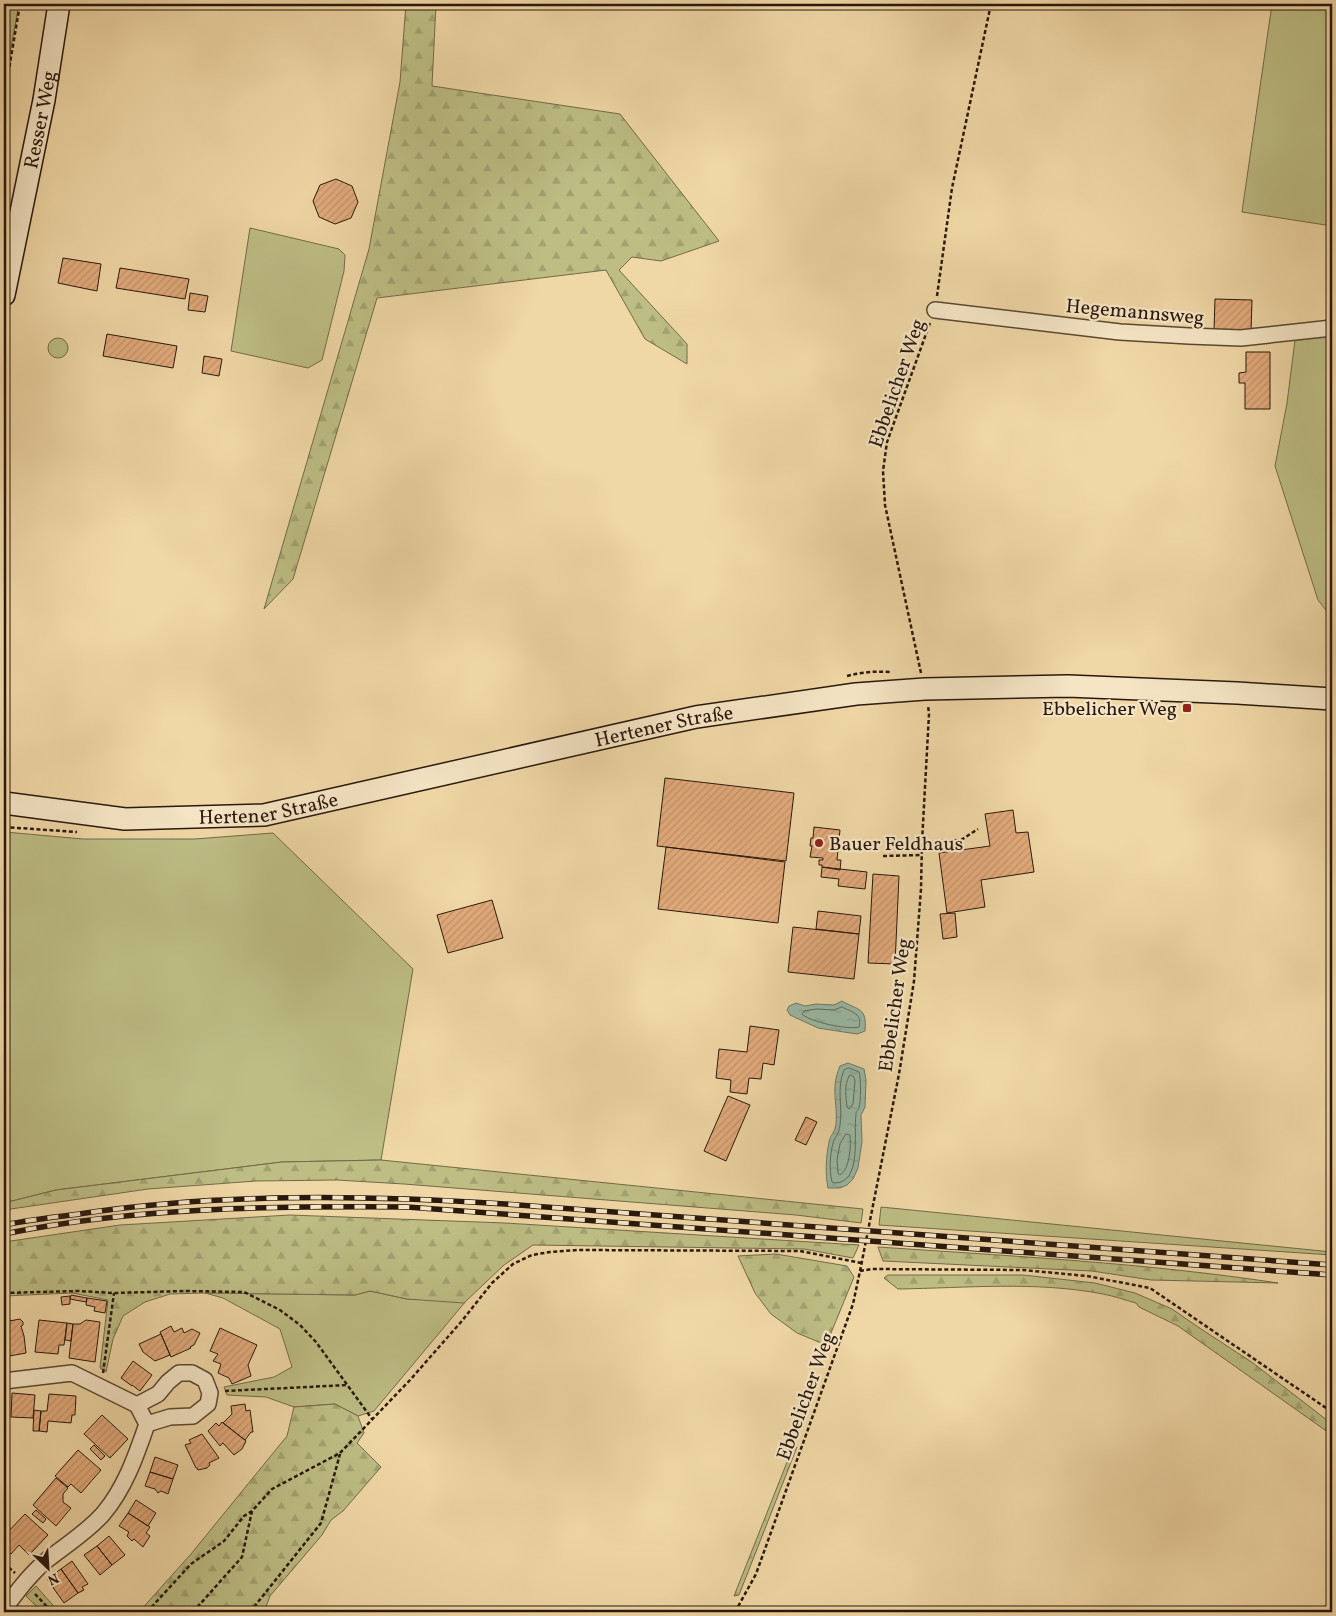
<svg xmlns="http://www.w3.org/2000/svg" width="1336" height="1616" font-family="Vollkorn,serif">
<style>
.grass{fill:#bdbd84;stroke:#736a48}
.forest{fill:url(#forest-firs);stroke:#736a48}
.water{fill:url(#water-ripples);stroke:#6d7969}
.lines{fill:none;stroke-linecap:round;stroke-linejoin:round}
.shore{stroke:#62695a;stroke-width:1}
.building{fill:url(#building-hatch);stroke:#29180d}
.minor-casing{stroke:#5b4833;stroke-width:18}
.secondary-casing{stroke:#29180d;stroke-width:24}
.path{stroke:#29180d;stroke-width:2.5;stroke-dasharray:4 2.5;stroke-linecap:butt}
.minor{stroke:#f5e5c5;stroke-width:15}
.secondary{stroke:#f5e5c5;stroke-width:21}
.rail-casing{stroke:#29180d;stroke-width:5.5}
.rail{stroke:#f5e5c5;stroke-width:4;stroke-dasharray:11;stroke-linecap:butt}
.poi-dot{fill:#8f2418;stroke:#f5e5c5;stroke-width:2}
.labels{text-anchor:middle;stroke-width:4.5;stroke-linejoin:round;paint-order:stroke}
.street-label{font-size:20px;fill:#29180d;stroke:#f5e5c5}
.poi-label{font-size:20px;fill:#29180d;stroke:#f5e5c5;text-anchor:end}
</style>
<defs>
<pattern id="forest-firs" width="22" height="20" patternUnits="userSpaceOnUse" patternTransform="scale(1.25)"><rect width="22" height="20" fill="#bdbd84"/><path d="M5 1l3.5 6h-7zM16 11l3.5 6h-7z" fill="#a2a271"/></pattern>
<pattern id="water-ripples" width="26" height="14" patternUnits="userSpaceOnUse" patternTransform="scale(1.25)"><rect width="26" height="14" fill="#9abaa7"/><path d="M2 4q2-2 4 0t4 0M15 11q2-2 4 0t4 0" fill="none" stroke="#859f8f"/></pattern>
<pattern id="building-hatch" width="6" height="6" patternUnits="userSpaceOnUse" patternTransform="scale(1.25)"><rect width="6" height="6" fill="#e3ab7c"/><path d="M-1 1l2-2M0 6l6-6M5 7l2-2" fill="none" stroke="#c3926a"/></pattern>
</defs>
<rect width="100%" height="100%" fill="#f0d7a6"/>
<filter id="stains"><feTurbulence type="fractalNoise" baseFrequency=".004" numOctaves="4"/><feColorMatrix values="0 0 0 0 .2 0 0 0 0 .09 0 0 0 0 .02 0 0 0 .5 -.17"/></filter>
<radialGradient id="worn" r=".72"><stop offset=".6" stop-color="#630" stop-opacity="0"/><stop offset="1" stop-color="#630" stop-opacity=".3"/></radialGradient>
<!-- grass -->
<path class="grass" d="M 4,4 L 19,4 L 4,85 Z
M 1272,4 L 1332,4 L 1332,226 L 1242,212 Z
M 250,228 L 339,249 L 345,255 L 344,271 L 322,360 L 308,368 L 231,351 Z
M 1332,335 L 1332,618 L 1318,600 L 1275,466 L 1287,403 L 1295,340 Z
M48 348a10 10 0 1 1 20 0a10 10 0 1 1-20 0Z
M 5,832 L 83,839 L 195,839 L 273,833 L 413,969 L 381,1160 L 282,1162 L 56,1190 L 4,1203 L 4,833 Z
M 881,1207 L 1332,1252 L 1332,1255 L 879,1225 Z
M 370,1291 L 407,1299 L 466,1301 L 374,1411 L 358,1416 L 335,1404 L 294,1407 L 266,1397 L 227,1395 L 224,1387 L 274,1377 L 292,1367 L 280,1329 L 223,1298 L 205,1293 L 355,1295 Z"/>
<!-- forest -->
<path class="forest" d="M 406,4 L 436,4 L 432,86 L 620,114 L 719,241 L 661,261 L 632,257 L 619,270 L 687,344 L 687,364 L 645,339 L 606,270 L 377,298 L 293,579 L 264,609 L 369,249 L 400,82 Z
M 381,1160 L 863,1209 L 861,1223 L 796,1215 L 404,1184 L 337,1180 L 256,1181 L 148,1189 L 4,1210 L 4,1203 L 56,1190 L 282,1162 Z
M 290,1215 L 505,1223 L 859,1245 L 853,1258 L 804,1249 L 533,1245 L 504,1265 L 464,1303 L 407,1299 L 370,1291 L 355,1295 L 205,1293 L 170,1294 L 145,1302 L 123,1316 L 113,1339 L 106,1372 L 100,1368 L 108,1300 L 72,1293 L 4,1296 L 4,1242 L 120,1225 Z
M 878,1247 C 1011,1256 1146,1263 1278,1283 L 1151,1280 L 1092,1271 L 883,1261 Z
M 776,1254 L 847,1266 L 854,1277 L 826,1345 L 797,1333 L 771,1314 L 755,1293 L 738,1256 Z
M 888,1275 L 1023,1275 L 1095,1283 L 1135,1293 L 1172,1309 L 1198,1327 L 1253,1363 L 1332,1424 L 1332,1435 L 1178,1326 L 1139,1307 L 1136,1303 C 1125,1300 1114,1296 1103,1294 C 1036,1281 966,1288 898,1289 L 884,1278 Z
M 335,1404 L 358,1416 L 364,1433 L 357,1443 L 381,1467 L 343,1511 L 331,1520 L 322,1535 L 270,1596 L 264,1612 L 139,1612 L 191,1554 L 287,1436 L 294,1407 Z
M 793,1447 L 797,1447 L 739,1595 L 734,1596 Z
M 36,1586 L 59,1612 L 42,1612 L 26,1596 Z"/>
<!-- water -->
<path class="water" d="M 842,1001 C 859,1011 867,1007 865,1031 L 857,1034 L 818,1028 L 790,1015 L 787,1010 L 789,1006 L 796,1003 L 805,1006 L 816,1004 L 834,1005 Z
M 848,1063 L 864,1069 L 866,1080 L 865,1107 L 861,1115 L 862,1141 L 858,1168 L 853,1179 L 847,1185 L 840,1188 L 828,1188 C 825,1172 826,1158 829,1142 C 830,1135 835,1133 836,1124 C 838,1101 830,1090 840,1066 Z"/>
<g class="lines">
<!-- shore -->
<path class="shore" d="M 842,1007 C 852,1012 863,1014 859,1027 C 848,1030 810,1022 802,1014 L 804,1011 L 816,1009 L 834,1010 Z
M 849,1068 L 859,1072 C 861,1079 861,1101 859,1108 C 857,1112 856,1110 856,1115 C 853,1132 863,1184 834,1183 L 832,1182 C 829,1169 830,1155 833,1143 C 835,1136 839,1135 840,1125 C 843,1106 836,1089 844,1070 Z
M 851,1075 L 854,1077 L 855,1081 L 853,1104 L 849,1109 L 847,1107 C 846,1097 844,1086 849,1076 Z
M 846,1134 L 850,1135 C 851,1146 850,1169 840,1175 L 838,1173 L 837,1160 L 840,1144 Z"/>
</g>
<!-- building -->
<path class="building" d="M 336,179 L 352,186 L 358,202 L 351,218 L 335,224 L 319,217 L 313,201 L 320,185 Z
M 63,258 L 101,264 L 97,291 L 58,283 Z
M 120,268 L 189,279 L 185,299 L 116,288 Z
M 190,293 L 208,296 L 205,312 L 188,310 Z
M 1215,299 L 1252,300 L 1251,331 L 1214,330 Z
M 107,334 L 177,346 L 173,368 L 103,356 Z
M 1246,352 L 1270,352 L 1270,409 L 1245,409 L 1245,383 L 1239,383 L 1239,373 L 1246,372 Z
M 204,356 L 222,359 L 219,376 L 202,373 Z
M 665,778 L 794,793 L 786,861 L 657,846 Z
M 1013,810 L 1016,833 L 1028,832 L 1034,872 L 981,880 L 985,907 L 947,913 L 939,853 L 990,846 L 985,814 Z
M 814,827 L 840,830 L 837,860 L 841,860 L 840,870 L 822,867 L 822,865 L 819,865 L 819,860 L 823,860 L 823,858 L 810,857 L 812,846 L 810,846 L 811,838 L 813,838 Z
M 666,847 L 785,862 L 778,923 L 658,909 Z
M 822,867 L 867,872 L 865,889 L 838,886 L 839,879 L 821,877 Z
M 873,874 L 899,876 L 895,964 L 868,963 Z
M 492,900 L 503,938 L 448,953 L 437,915 Z
M 818,911 L 861,916 L 859,934 L 816,929 Z
M 955,913 L 957,937 L 943,939 L 940,914 Z
M 793,927 L 859,934 L 854,979 L 788,972 Z
M 750,1026 L 779,1030 L 774,1065 L 763,1063 L 761,1079 L 749,1078 L 747,1094 L 730,1092 L 731,1080 L 716,1078 L 719,1049 L 747,1052 Z
M 728,1096 L 750,1105 L 726,1161 L 704,1151 Z
M 806,1117 L 817,1122 L 806,1145 L 795,1140 Z
M 71,1295 L 87,1298 L 86,1302 L 70,1299 Z
M 70,1296 L 70,1304 L 62,1305 L 61,1297 Z
M 87,1298 L 107,1301 L 105,1313 L 94,1311 L 95,1307 L 86,1305 Z
M 20,1319 L 23,1322 L 23,1325 L 21,1326 L 24,1336 L 26,1353 L 4,1357 L 4,1322 Z
M 39,1320 L 67,1323 L 64,1345 L 59,1345 L 58,1354 L 35,1352 Z
M 86,1320 L 100,1322 L 95,1362 L 69,1358 L 73,1324 L 80,1324 Z
M 67,1323 L 73,1324 L 71,1341 L 65,1340 Z
M 171,1326 L 174,1332 L 182,1328 L 184,1333 L 192,1329 L 200,1333 L 194,1345 L 190,1347 L 191,1348 L 171,1357 L 160,1332 Z
M 220,1328 L 257,1345 L 248,1365 L 251,1376 L 232,1384 L 229,1378 L 218,1373 L 221,1364 L 213,1361 L 218,1354 L 210,1351 Z
M 161,1334 L 170,1355 L 155,1361 L 143,1352 L 139,1344 Z
M 133,1361 L 152,1375 L 140,1391 L 132,1385 L 132,1386 L 121,1378 Z
M 12,1393 L 35,1395 L 33,1418 L 11,1417 Z
M 49,1394 L 76,1396 L 75,1415 L 72,1415 L 71,1423 L 48,1421 L 47,1432 L 39,1431 L 41,1411 L 47,1411 Z
M 245,1404 L 246,1411 L 250,1410 L 253,1432 L 251,1432 L 245,1440 L 223,1423 L 232,1414 L 231,1406 Z
M 34,1410 L 41,1411 L 39,1431 L 33,1431 Z
M 102,1415 L 128,1439 L 110,1458 L 84,1434 Z
M 222,1422 L 246,1441 L 242,1449 L 234,1455 L 223,1443 L 220,1446 L 208,1431 L 216,1423 L 219,1426 Z
M 202,1434 L 219,1458 L 209,1463 L 210,1465 L 207,1468 L 198,1470 L 197,1468 L 196,1468 L 185,1445 L 191,1443 L 189,1440 Z
M 94,1445 L 105,1456 L 101,1460 L 90,1449 Z
M 78,1450 L 101,1470 L 81,1493 L 71,1484 L 68,1487 L 55,1476 Z
M 155,1457 L 178,1465 L 173,1479 L 150,1472 Z
M 150,1472 L 173,1479 L 168,1494 L 161,1491 L 158,1493 L 155,1489 L 145,1486 Z
M 56,1478 L 68,1488 L 63,1494 L 63,1502 L 71,1508 L 56,1526 L 33,1505 Z
M 136,1500 L 156,1513 L 148,1526 L 128,1513 Z
M 36,1510 L 46,1519 L 43,1523 L 32,1514 Z
M 128,1513 L 150,1527 L 146,1533 L 150,1536 L 143,1547 L 134,1539 L 132,1541 L 127,1536 L 129,1532 L 119,1526 Z
M 25,1514 L 48,1535 L 29,1555 L 19,1545 L 11,1554 L 4,1547 L 4,1544 L 9,1539 L 5,1535 Z
M 109,1536 L 125,1555 L 112,1565 L 97,1546 Z
M 97,1546 L 112,1565 L 100,1575 L 84,1555 Z
M 72,1561 L 88,1584 L 82,1587 L 84,1590 L 78,1593 L 61,1569 Z
M 61,1569 L 78,1593 L 64,1603 L 47,1579 Z"/>
<g class="lines">
<!-- minor casing -->
<g class="minor-casing">
<path id="minor" d="M 935,310 L 1120,332 L 1189,336 L 1241,338 L 1332,328
M 4,1381 L 72,1373 L 137,1405
M 4,1609 C 17,1592 30,1574 47,1560 C 66,1545 87,1532 103,1514 C 125,1488 136,1456 147,1424 L 137,1405 L 158,1394 L 168,1382 L 179,1373 L 192,1373 L 205,1380 L 210,1393 L 208,1404 L 193,1416 L 170,1417 L 147,1424"/>
</g>
<!-- secondary casing -->
<g class="secondary-casing">
<g id="secondary">
<path id="s1" d="M 4,295 L 44,100 L 59,4"/>
<path id="s2" d="M 4,803 L 125,819 L 264,815 L 696,717 L 856,694 L 925,689 L 1068,686 L 1237,693 L 1332,699"/>
</g>
</g>
<!-- path -->
<path class="path" d="M 4,99 L 20,4
M 937,296 L 952,188 L 991,4
M 921,673 L 885,505 L 883,471 L 887,442 L 930,323
M 847,676 C 862,672 876,671 891,672
M 4,827 L 77,832
M 922,842 L 961,840 L 978,829
M 883,856 L 921,855
M 860,1271 L 872,1269 L 1023,1270 L 1087,1276 L 1150,1288 L 1332,1412
M 4,1293 L 78,1291 L 114,1293 L 185,1291 L 244,1292 L 280,1310 L 300,1325 L 316,1342 L 372,1419
M 103,1373 L 114,1293
M 225,1391 L 348,1385
M 4,1563 L 15,1573
M 35,1594 L 52,1612
M 147,1612 L 191,1564 L 224,1541 L 244,1516 L 252,1511 L 272,1489 L 340,1453 L 410,1380 L 461,1322 L 492,1283 L 513,1264 L 532,1255 L 550,1252 L 578,1250 L 800,1251 L 861,1263
M 193,1612 L 242,1557 L 252,1511
M 250,1612 L 321,1523 L 340,1454
M 735,1612 L 756,1574 L 853,1304 L 860,1271 L 899,1074 L 914,981 L 921,889 L 922,842 L 929,714 L 928,705"/>
<!-- minor -->
<use href="#minor" class="minor"/>
<!-- secondary -->
<use href="#secondary" class="secondary"/>
<!-- rail casing -->
<g class="rail-casing">
<path id="rail" d="M 4,1225 C 28,1220 54,1217 79,1214 C 220,1193 363,1195 505,1204 L 1332,1265
M 4,1234 C 136,1207 273,1206 407,1207 L 1332,1275"/>
</g>
<!-- rail -->
<use href="#rail" class="rail"/>
</g>
<!-- markers -->
<g class="poi-dot">
<rect x="1182" y="703" width="10" height="10" rx="2.5"/>
<circle cx="819" cy="843" r="5"/>
</g>
<g class="labels">
<!-- street labels -->
<g class="street-label">
<text dy="7" stroke="none"><textPath href="#s1" startOffset="179">Resser Weg</textPath></text>
<text transform="translate(1135 311) rotate(5)" y="7">Hegemannsweg</text>
<text transform="translate(896 383) rotate(-71)" y="7">Ebbelicher Weg</text>
<text dy="7" stroke="none"><textPath href="#s2" startOffset="671">Hertener Straße</textPath></text>
<text dy="7" stroke="none"><textPath href="#s2" startOffset="266">Hertener Straße</textPath></text>
<text transform="translate(894 1005) rotate(-82)" y="7">Ebbelicher Weg</text>
<text transform="translate(805 1396) rotate(-70)" y="7">Ebbelicher Weg</text>
</g>
<!-- poi labels -->
<g class="poi-label">
<text x="1177" y="715">Ebbelicher Weg</text>
<text x="829" y="850" text-anchor="start">Bauer Feldhaus</text>
</g>
</g>
<!-- margin -->
<rect width="1336" height="1616" fill="none" stroke="#f0d7a6" stroke-width="20"/>
<rect x="5" y="5" width="1326" height="1606" fill="none" stroke="#29180d" stroke-width="2.5"/>
<rect x="10" y="10" width="1316" height="1596" fill="none" stroke="#29180d"/>
<!-- north arrow -->
<g transform="translate(48 1568) rotate(155)" stroke="#f5e5c5" stroke-width="4" paint-order="stroke">
<path d="M0-4L9 19L0 12L-9 19Z" fill="#29180d"/>
<text y="-8" font-size="14" font-weight="bold" text-anchor="middle" fill="#29180d">N</text>
</g>
<rect width="100%" height="100%" filter="url(#stains)"/>
<rect width="100%" height="100%" fill="url(#worn)"/>
</svg>
